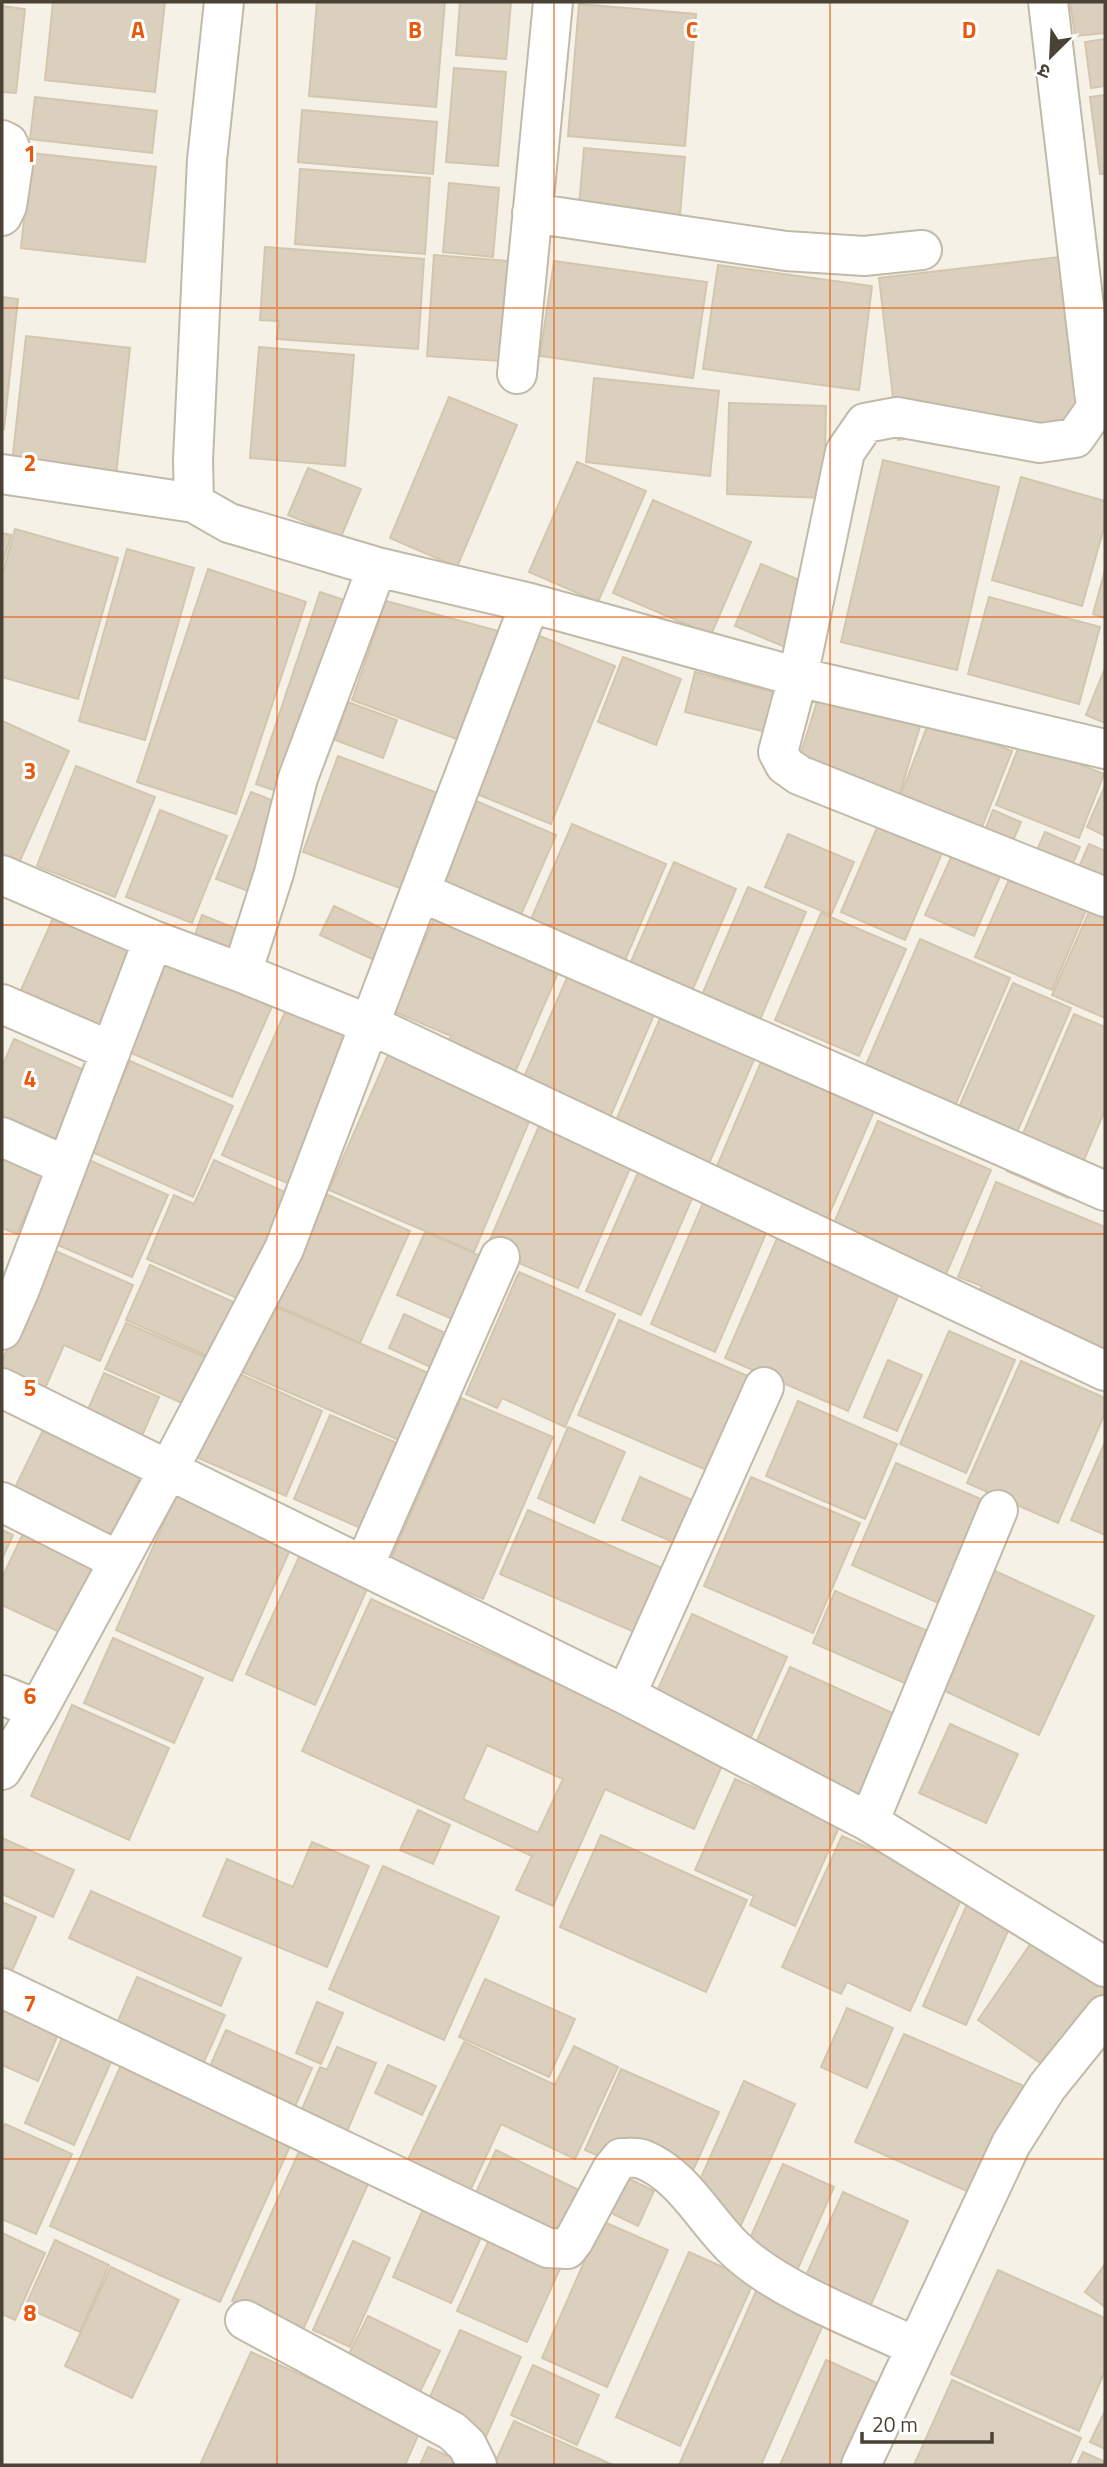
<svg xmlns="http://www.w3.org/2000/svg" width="1107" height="2467" font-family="'Titillium Web','Noto Sans Devanagari',sans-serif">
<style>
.building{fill:#dbd0be;stroke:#d3c6ae;stroke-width:2;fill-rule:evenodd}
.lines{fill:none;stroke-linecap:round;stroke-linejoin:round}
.minor-casing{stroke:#c2baa9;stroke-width:42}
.minor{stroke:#fff;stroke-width:38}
.grid{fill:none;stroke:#e8590c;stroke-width:2;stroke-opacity:0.55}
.grid-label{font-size:23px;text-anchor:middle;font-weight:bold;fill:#e8590c;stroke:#fff;stroke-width:6;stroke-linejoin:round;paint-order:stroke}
</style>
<rect width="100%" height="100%" fill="#f5f1e7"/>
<!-- building -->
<path class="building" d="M 53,2 L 165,2 L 155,92 L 45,80 Z
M 317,2 L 445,2 L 436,107 L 309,96 Z
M 460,2 L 511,2 L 506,59 L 456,55 Z
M 1070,2 L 1105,2 L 1105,33 L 1075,36 Z
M 579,4 L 696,14 L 685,146 L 568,136 Z
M 2,6 L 25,9 L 16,93 L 2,92 Z
M 1105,39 L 1105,86 L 1091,88 L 1085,42 Z
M 454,68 L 506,72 L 498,166 L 446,162 Z
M 1105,95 L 1105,174 L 1100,174 L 1090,97 Z
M 35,97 L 157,111 L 152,153 L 30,139 Z
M 302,110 L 437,122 L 433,174 L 298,162 Z
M 584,148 L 685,157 L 679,226 L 578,217 Z
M 31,153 L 156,167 L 145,262 L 21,248 Z
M 300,169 L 430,178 L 425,254 L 295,244 Z
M 449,183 L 499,188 L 493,257 L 443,252 Z
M 265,247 L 424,259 L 418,349 L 277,339 L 279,321 L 260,320 Z
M 434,255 L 508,261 L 500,361 L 427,356 Z
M 1059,257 L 1078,418 L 898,440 L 879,278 Z
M 554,261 L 707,282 L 693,378 L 540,356 Z
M 718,265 L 872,286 L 859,390 L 703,369 Z
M 2,297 L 18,299 L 4,429 L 2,428 Z
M 26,336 L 130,348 L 116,475 L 12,463 Z
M 259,347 L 354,355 L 345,466 L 250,458 Z
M 594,378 L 719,391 L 710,476 L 586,462 Z
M 449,397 L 517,425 L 457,567 L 390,538 Z
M 729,403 L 826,406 L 824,498 L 727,494 Z
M 883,460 L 999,487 L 957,670 L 841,642 Z
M 577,462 L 646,491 L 598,602 L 529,572 Z
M 308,468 L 361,489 L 341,537 L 288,515 Z
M 1021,477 L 1105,501 L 1105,524 L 1082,606 L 992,580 Z
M 653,500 L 751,542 L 711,635 L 613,593 Z
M 15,529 L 118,558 L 78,699 L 2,677 L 2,576 Z
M 2,533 L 11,535 L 2,566 Z
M 127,549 L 194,568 L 145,740 L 79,721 Z
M 761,564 L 811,585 L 785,647 L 735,626 Z
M 208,569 L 306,602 L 236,814 L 137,782 Z
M 1105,570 L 1105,618 L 1093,614 Z
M 320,592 L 371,609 L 306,801 L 256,784 Z
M 989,597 L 1100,627 L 1079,704 L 968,674 Z
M 386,601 L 502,632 L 462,741 L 352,700 Z
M 532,633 L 615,666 L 551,824 L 469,791 Z
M 623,657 L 681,679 L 656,745 L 598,722 Z
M 1105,668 L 1105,723 L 1086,715 Z
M 695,672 L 801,699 L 791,738 L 685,712 Z
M 820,692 L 921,723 L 897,803 L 795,772 Z
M 348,702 L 397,720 L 383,758 L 335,740 Z
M 930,719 L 1012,751 L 974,847 L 893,815 Z
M 2,721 L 69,751 L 18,865 L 2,857 Z
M 1021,741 L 1104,774 L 1079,838 L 996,805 Z
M 338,756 L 443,795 L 408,891 L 303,852 Z
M 76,766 L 155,797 L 115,897 L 37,866 Z
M 1105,786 L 1105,836 L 1087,827 Z
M 251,792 L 306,814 L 272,900 L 216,879 Z
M 476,801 L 556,835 L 512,935 L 432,900 Z
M 160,810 L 227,836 L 192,923 L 126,897 Z
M 993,810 L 1021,822 L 1003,864 L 976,852 Z
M 879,823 L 943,851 L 905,940 L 841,912 Z
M 572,824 L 666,864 L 617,979 L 523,938 Z
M 1045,832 L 1080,847 L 1062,888 L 1027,872 Z
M 788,834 L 854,862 L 831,915 L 765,887 Z
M 1089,844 L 1105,851 L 1105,909 L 1068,892 Z
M 953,853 L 1001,874 L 974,936 L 925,915 Z
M 674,862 L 736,889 L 689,998 L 627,971 Z
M 1011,875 L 1087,908 L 1052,990 L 975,957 Z
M 748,887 L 806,912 L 759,1022 L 701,997 Z
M 334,906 L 398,936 L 385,965 L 320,935 Z
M 58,907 L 143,944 L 99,1046 L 13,1008 Z
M 1089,912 L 1105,919 L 1105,1018 L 1052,995 Z
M 821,913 L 906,949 L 859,1056 L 775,1020 Z
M 202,915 L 237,929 L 229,951 L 194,938 Z
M 434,919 L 558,973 L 506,1093 L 439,1064 L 451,1036 L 393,1011 Z
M 920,939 L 1010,978 L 952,1113 L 862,1074 Z
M 164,956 L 273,1004 L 232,1097 L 122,1049 Z
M 569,973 L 656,1010 L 605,1129 L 518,1091 Z
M 1013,983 L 1071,1008 L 1008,1153 L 950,1128 Z
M 293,994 L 370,1028 L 299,1188 L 222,1155 Z
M 662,1014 L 756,1055 L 704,1175 L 610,1134 Z
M 1074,1014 L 1105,1027 L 1105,1110 L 1068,1198 L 1007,1171 Z
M 14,1039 L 91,1073 L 54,1158 L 2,1134 L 2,1067 Z
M 388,1055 L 531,1117 L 474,1252 L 329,1190 Z
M 130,1061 L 233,1106 L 193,1197 L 90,1151 Z
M 761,1062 L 874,1111 L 821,1233 L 709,1185 Z
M 878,1121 L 991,1170 L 940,1288 L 827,1239 Z
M 539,1126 L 631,1166 L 578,1288 L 486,1249 Z
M 2,1153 L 45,1173 L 17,1234 L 2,1228 Z
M 89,1160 L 168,1195 L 132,1277 L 53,1243 Z
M 214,1160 L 298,1198 L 251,1304 L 147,1259 L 174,1195 L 194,1204 Z
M 640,1168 L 695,1192 L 641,1315 L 586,1291 Z
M 996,1182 L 1105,1227 L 1105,1374 L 969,1318 L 982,1286 L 958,1277 Z
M 326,1194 L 410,1231 L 360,1343 L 276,1305 Z
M 706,1196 L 770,1224 L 715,1352 L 651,1324 Z
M 425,1232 L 502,1265 L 475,1329 L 397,1295 Z
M 779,1234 L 902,1287 L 848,1411 L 725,1358 Z
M 51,1249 L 133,1285 L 100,1361 L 64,1345 L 43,1393 L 2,1375 L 2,1361 Z
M 150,1265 L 238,1304 L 214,1359 L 126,1320 Z
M 519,1272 L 615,1314 L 565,1427 L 502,1398 L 497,1408 L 466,1394 Z
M 269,1304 L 447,1381 L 417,1448 L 240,1371 Z
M 404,1314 L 458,1339 L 443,1373 L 389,1348 Z
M 619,1320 L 759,1381 L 718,1475 L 578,1415 Z
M 126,1323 L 214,1361 L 193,1408 L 105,1369 Z
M 949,1331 L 1015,1360 L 966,1473 L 900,1444 Z
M 888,1360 L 922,1375 L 897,1431 L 864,1417 Z
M 1021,1361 L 1105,1398 L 1105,1413 L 1058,1523 L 967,1483 Z
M 233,1371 L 322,1411 L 286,1496 L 196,1457 Z
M 104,1373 L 159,1397 L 141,1438 L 86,1414 Z
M 461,1398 L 553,1437 L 483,1599 L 391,1559 Z
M 798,1401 L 897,1444 L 865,1519 L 766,1476 Z
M 330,1415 L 416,1451 L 379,1536 L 294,1499 Z
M 568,1427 L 625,1452 L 594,1523 L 538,1498 Z
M 44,1428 L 141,1475 L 106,1547 L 9,1500 Z
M 1105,1442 L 1105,1535 L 1071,1520 Z
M 896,1463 L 988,1502 L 943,1605 L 852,1565 Z
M 640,1477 L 701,1504 L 682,1546 L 622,1520 Z
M 751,1477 L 860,1523 L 813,1633 L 704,1586 Z
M 178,1491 L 293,1543 L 232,1681 L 116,1630 Z
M 528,1510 L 667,1570 L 639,1634 L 500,1574 Z
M 29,1521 L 105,1557 L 68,1636 L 2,1605 L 2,1578 Z
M 2,1530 L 13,1535 L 2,1559 Z
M 303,1548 L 372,1578 L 315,1705 L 246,1674 Z
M 984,1566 L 1094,1616 L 1039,1735 L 930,1684 Z
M 835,1591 L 939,1636 L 916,1688 L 813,1643 Z
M 371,1599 L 725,1759 L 694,1829 L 605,1789 L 553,1906 L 516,1890 L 532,1856 L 302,1751 ZM 487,1745 L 563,1779 L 538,1833 L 463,1799 Z
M 692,1614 L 787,1657 L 748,1744 L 653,1700 Z
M 113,1638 L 203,1678 L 174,1743 L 84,1703 Z
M 790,1667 L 897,1715 L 855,1806 L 749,1758 Z
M 72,1705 L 169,1748 L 129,1840 L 31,1796 Z
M 950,1724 L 1018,1754 L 986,1823 L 919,1793 Z
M 735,1779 L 840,1825 L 795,1926 L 750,1905 L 754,1896 L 695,1870 Z
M 418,1810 L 450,1825 L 433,1864 L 400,1850 Z
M 601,1835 L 747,1900 L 706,1992 L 560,1927 Z
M 842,1836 L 965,1891 L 910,2011 L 847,1982 L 841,1994 L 782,1967 Z
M 2,1838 L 74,1870 L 53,1917 L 2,1894 Z
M 312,1842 L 369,1866 L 327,1967 L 203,1916 L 227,1859 L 293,1887 Z
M 383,1866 L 499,1917 L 444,2040 L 329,1989 Z
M 91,1891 L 241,1958 L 221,2006 L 69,1938 Z
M 2,1902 L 36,1917 L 12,1971 L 2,1967 Z
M 968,1902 L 1012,1922 L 966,2025 L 923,2006 Z
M 1036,1936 L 1105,1984 L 1105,1994 L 1052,2071 L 978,2020 Z
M 137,1977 L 225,2015 L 196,2080 L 109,2041 Z
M 485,1979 L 575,2019 L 549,2077 L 459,2037 Z
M 2,1995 L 63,2023 L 38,2081 L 2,2065 Z
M 317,2002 L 343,2013 L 321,2064 L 296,2053 Z
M 847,2008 L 893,2028 L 867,2088 L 821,2067 Z
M 226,2030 L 312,2068 L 289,2120 L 203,2082 Z
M 65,2031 L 115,2053 L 74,2145 L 25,2123 Z
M 904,2034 L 1026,2087 L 978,2196 L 855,2142 Z
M 464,2042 L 555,2085 L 574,2046 L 618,2067 L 575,2159 L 501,2124 L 465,2202 L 402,2172 Z
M 337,2047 L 376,2063 L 340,2148 L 294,2128 L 320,2067 L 327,2070 Z
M 124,2058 L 295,2135 L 220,2302 L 50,2226 Z
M 388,2065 L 436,2086 L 422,2115 L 375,2093 Z
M 621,2069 L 719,2112 L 683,2193 L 585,2150 Z
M 744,2081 L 795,2104 L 737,2234 L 686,2211 Z
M 5,2124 L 72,2154 L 36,2234 L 2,2219 L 2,2131 Z
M 302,2145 L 372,2175 L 302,2332 L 232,2301 Z
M 496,2150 L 581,2191 L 556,2243 L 471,2203 Z
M 783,2164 L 834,2187 L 791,2284 L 740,2261 Z
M 601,2165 L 654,2191 L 638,2226 L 584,2200 Z
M 843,2192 L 908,2221 L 865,2318 L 800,2289 Z
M 424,2207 L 483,2233 L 451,2303 L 393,2277 Z
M 602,2221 L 668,2250 L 607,2387 L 542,2358 Z
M 493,2231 L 563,2262 L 527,2342 L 457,2311 Z
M 2,2233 L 45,2253 L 15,2320 L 2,2314 Z
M 55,2240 L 109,2265 L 80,2332 L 25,2307 Z
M 353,2241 L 390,2258 L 350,2347 L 313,2330 Z
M 689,2252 L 754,2281 L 680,2446 L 616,2417 Z
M 1105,2264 L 1105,2307 L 1085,2292 Z
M 111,2267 L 179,2300 L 132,2398 L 65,2366 Z
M 998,2270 L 1105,2318 L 1105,2371 L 1079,2431 L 951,2374 Z
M 758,2287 L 826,2318 L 761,2465 L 679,2465 Z
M 368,2316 L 440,2351 L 413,2406 L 341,2370 Z
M 460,2330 L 521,2357 L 482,2446 L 420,2419 Z
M 251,2352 L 421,2429 L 405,2465 L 200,2465 Z
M 826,2360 L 886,2387 L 851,2465 L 780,2465 Z
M 533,2365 L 599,2395 L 577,2445 L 511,2415 Z
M 952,2380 L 1081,2438 L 1069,2465 L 914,2465 Z
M 1105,2411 L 1105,2449 L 1090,2442 Z
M 514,2421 L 613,2465 L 494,2465 Z
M 428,2447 L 468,2465 L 420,2465 Z
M 1083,2452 L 1105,2462 L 1105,2465 L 1077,2465 Z"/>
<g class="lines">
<!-- minor casing -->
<g class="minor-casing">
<path id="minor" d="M 224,2 L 207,160 L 193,460 L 194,503 L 229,523 L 377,567 L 530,603 L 798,677 L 1105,749
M 1048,2 L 1096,408 L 1075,438 L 1040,443 L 897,417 L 865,423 L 845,452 L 798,677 L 778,752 L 785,765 L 799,775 L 1105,897
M 2,140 L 8,143 L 14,159 L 7,206 L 2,216
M 532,213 L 786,251 L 864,256 L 922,250
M 517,374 L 553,2
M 2,474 L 194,503
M 2,875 L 153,940 L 242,973 L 371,1025 L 1105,1371
M 421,892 L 1105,1191
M 242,973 L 274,873 L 298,778 L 377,567
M 2,1004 L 111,1051
M 2,1137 L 67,1166
M 2,1330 L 20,1289 L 153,940
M 2,1388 L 626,1695 L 869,1822 L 1105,1967
M 2,1502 L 119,1561
M 364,1566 L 500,1257
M 2,1695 L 38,1710
M 626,1695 L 764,1387
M 2,1770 L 38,1710 L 169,1469 L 284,1249 L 530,603
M 869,1822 L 998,1510
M 2,1988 L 548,2248 L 567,2249 L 574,2240 L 612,2169 L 621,2158 C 628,2158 636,2157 642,2159 C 682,2174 704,2219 734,2248 C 778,2291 859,2320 916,2347
M 245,2320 L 452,2431 L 467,2445 L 477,2465
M 861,2465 L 1011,2144 L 1047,2087 L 1105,2015"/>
</g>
<!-- minor -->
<use href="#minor" class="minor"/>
</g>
<!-- grid -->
<path class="grid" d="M 277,2 L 277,2465M 554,2 L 554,2465M 830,2 L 830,2465M 2,308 L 1105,308M 2,617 L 1105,617M 2,925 L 1105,925M 2,1234 L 1105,1234M 2,1542 L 1105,1542M 2,1850 L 1105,1850M 2,2159 L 1105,2159"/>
<g class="grid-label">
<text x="138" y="38">A</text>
<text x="415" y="38">B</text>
<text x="692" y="38">C</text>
<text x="969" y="38">D</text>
<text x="30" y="162">1</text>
<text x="30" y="471">2</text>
<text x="30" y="779">3</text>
<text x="30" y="1087">4</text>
<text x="30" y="1396">5</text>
<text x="30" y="1704">6</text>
<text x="30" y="2012">7</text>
<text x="30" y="2321">8</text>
</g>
<!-- border -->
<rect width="1107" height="2467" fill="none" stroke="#494235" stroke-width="7"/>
<!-- north arrow -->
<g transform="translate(1051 56) rotate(204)" stroke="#ffffff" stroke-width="5" paint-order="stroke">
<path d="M0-5L12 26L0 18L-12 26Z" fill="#494235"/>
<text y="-10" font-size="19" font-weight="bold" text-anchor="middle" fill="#494235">उ</text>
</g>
<!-- scale -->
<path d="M862 2432v10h130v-10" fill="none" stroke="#494235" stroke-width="3.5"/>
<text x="872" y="2432" font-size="21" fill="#494235" stroke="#ffffff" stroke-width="5" paint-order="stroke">20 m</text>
</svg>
